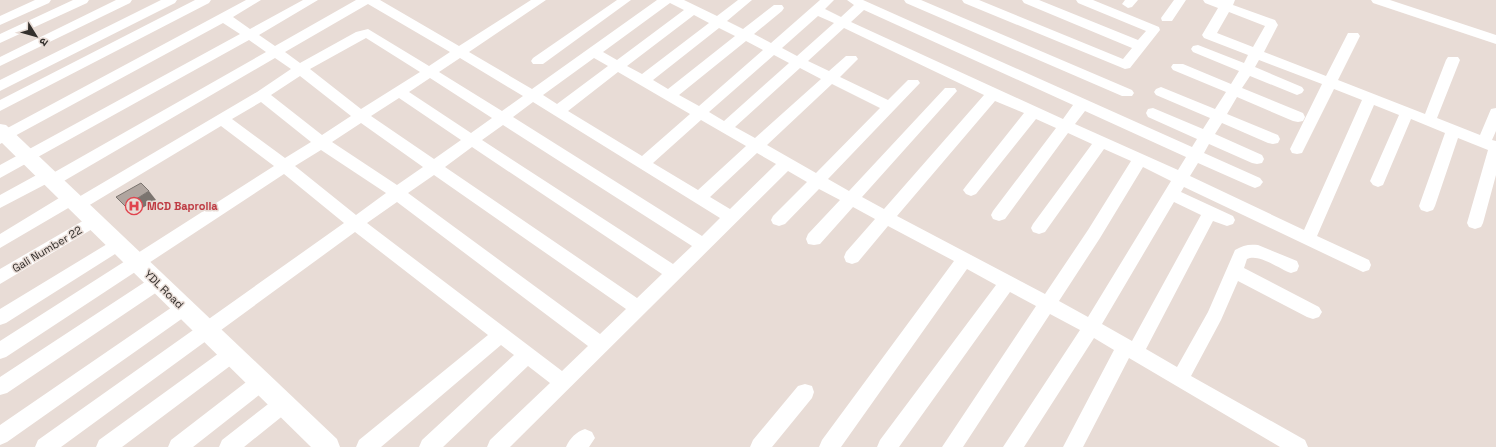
<svg xmlns="http://www.w3.org/2000/svg" width="1496" height="447" font-family="'Space Grotesk','Noto Sans Devanagari',sans-serif">
<style>
.lines{fill:none;stroke-linecap:round;stroke-linejoin:round}
.minor{fill:#fff;fill-rule:evenodd}
.tertiary{fill:#fff;fill-rule:evenodd}
.shaded-wall{fill:#7b746f}
.building{fill:#b0a59f;stroke:#7b746f}
.labels{text-anchor:middle;stroke-width:3;stroke-linejoin:round;paint-order:stroke}
.health-label{font-size:11px;font-weight:bold;fill:#be3a42;stroke:#e8dcd6;text-anchor:start}
.street-label{font-size:11px;fill:#332f2c;stroke:#e8dcd6}
</style>
<rect width="100%" height="100%" fill="#e8dcd6"/>
<g class="lines">
<!-- minor -->
<path class="minor" d="M 35,0 L 51,0 L 49,3 L 0,25 L 0,16 Z
M 73,0 L 89,0 L 87,3 L 0,43 L 0,34 Z
M 116,0 L 132,0 L 130,3 L 0,66 L 0,57 Z
M 161,0 L 177,0 L 175,3 L 0,91 L 0,80 Z
M 195,0 L 211,0 L 209,3 L 0,111 L 0,100 Z
M 246,0 L 261,0 L 233,17 L 250,29 L 303,0 L 318,0 L 259,35 L 275,46 L 356,0 L 380,0 L 459,46 L 531,0 L 546,0 L 469,52 L 532,89 L 657,0 L 684,0 L 717,16 L 738,0 L 752,0 L 727,21 L 743,29 L 774,5 L 782,5 L 784,8 L 782,11 L 754,34 L 771,43 L 820,0 L 834,0 L 825,9 L 841,17 L 854,5 L 847,0 L 863,0 L 1192,147 L 1197,139 L 1148,117 L 1146,113 L 1148,109 L 1153,108 L 1203,129 L 1210,118 L 1156,95 L 1154,92 L 1156,89 L 1161,87 L 1215,109 L 1226,92 L 1173,70 L 1171,67 L 1173,64 L 1183,64 L 1231,84 L 1239,71 L 1193,52 L 1191,49 L 1193,46 L 1198,45 L 1244,63 L 1248,55 L 1204,38 L 1202,35 L 1218,8 L 1205,3 L 1203,0 L 1235,0 L 1233,5 L 1275,20 L 1278,25 L 1264,52 L 1326,76 L 1348,33 L 1358,33 L 1360,36 L 1338,80 L 1425,114 L 1446,60 L 1448,57 L 1458,57 L 1460,60 L 1437,118 L 1480,135 L 1491,109 L 1496,108 L 1496,131 L 1492,140 L 1496,141 L 1496,175 L 1483,223 L 1481,227 L 1475,229 L 1469,227 L 1467,223 L 1488,150 L 1458,138 L 1435,206 L 1433,210 L 1427,212 L 1421,210 L 1419,206 L 1445,133 L 1411,119 L 1383,185 L 1378,187 L 1373,185 L 1370,181 L 1399,115 L 1374,105 L 1317,236 L 1369,260 L 1371,265 L 1369,270 L 1363,272 L 1184,187 L 1181,192 L 1233,216 L 1235,220 L 1233,224 L 1227,226 L 1213,221 L 1146,349 L 1177,367 L 1208,312 L 1235,250 C 1243,245 1249,244 1258,245 L 1297,261 L 1299,266 L 1297,271 L 1291,273 C 1279,269 1259,253 1247,259 L 1244,268 L 1319,307 L 1322,312 L 1319,317 L 1313,319 L 1307,317 L 1238,281 L 1221,320 L 1191,376 L 1305,440 L 1308,447 L 1280,447 L 1129,358 L 1083,447 L 1063,447 L 1114,350 L 1094,338 L 1024,447 L 1003,447 L 1080,330 L 1050,314 L 963,447 L 942,447 L 1036,306 L 1010,292 L 899,447 L 877,447 L 880,440 L 996,285 L 967,269 L 841,447 L 819,447 L 822,440 L 954,261 L 888,226 L 858,262 L 852,264 L 846,262 L 844,257 L 846,252 L 875,219 L 853,207 L 820,244 L 814,245 L 808,244 L 806,239 L 808,234 L 840,200 L 819,189 L 785,224 L 779,226 L 773,224 L 771,220 L 773,216 L 807,182 L 788,171 L 510,447 L 487,447 L 490,440 L 550,383 L 528,366 L 443,447 L 419,447 L 422,440 L 514,355 L 501,345 L 381,447 L 356,447 L 359,440 L 488,335 L 355,232 L 61,447 L 35,447 L 38,440 L 344,223 L 284,174 L 6,357 L 0,359 L 0,341 L 274,166 L 221,126 L 83,209 L 77,211 L 71,209 L 70,207 L 0,248 L 0,234 L 64,195 L 70,193 L 76,195 L 77,198 L 257,92 L 291,69 L 275,58 L 57,185 L 52,187 L 46,184 L 0,208 L 0,195 L 42,172 L 47,170 L 53,173 L 266,52 L 249,40 L 0,178 L 0,165 L 240,34 L 223,23 L 0,144 L 0,132 ZM 670,3 L 684,10 L 617,60 L 603,52 ZM 368,4 L 450,52 L 429,66 L 368,29 L 356,32 L 300,63 L 285,52 ZM 864,10 L 1073,105 L 1063,119 L 851,22 ZM 1229,12 L 1265,26 L 1253,47 L 1217,33 ZM 694,15 L 709,23 L 642,74 L 627,66 ZM 818,16 L 834,23 L 797,56 L 782,48 ZM 719,28 L 735,36 L 668,89 L 653,80 ZM 844,28 L 984,95 L 884,209 L 862,197 L 957,91 L 955,88 L 945,88 L 849,191 L 828,179 L 920,83 L 918,80 L 908,80 L 888,100 L 840,77 L 858,59 L 856,56 L 846,56 L 829,71 L 808,61 ZM 366,38 L 420,72 L 361,109 L 310,69 ZM 746,41 L 763,50 L 699,106 L 679,95 ZM 774,55 L 789,63 L 724,121 L 709,112 ZM 460,58 L 523,96 L 502,111 L 439,72 ZM 594,58 L 608,66 L 557,104 L 543,95 ZM 1259,60 L 1322,84 L 1290,149 L 1292,153 L 1297,154 L 1302,153 L 1334,89 L 1362,100 L 1304,230 L 1190,176 L 1198,163 L 1250,186 L 1255,188 L 1260,186 L 1263,182 L 1260,178 L 1204,153 L 1209,144 L 1252,163 L 1257,164 L 1262,163 L 1264,159 L 1262,155 L 1215,134 L 1222,123 L 1268,143 L 1273,144 L 1278,143 L 1280,139 L 1278,135 L 1227,114 L 1237,97 L 1293,121 L 1298,122 L 1303,121 L 1305,117 L 1303,113 L 1242,88 L 1250,76 L 1297,95 L 1302,93 L 1304,90 L 1302,87 L 1255,67 ZM 800,68 L 821,79 L 755,138 L 735,127 ZM 618,72 L 690,114 L 642,156 L 568,111 ZM 300,76 L 351,116 L 322,135 L 271,95 ZM 430,78 L 492,118 L 471,133 L 409,92 ZM 832,84 L 880,108 L 816,173 L 767,145 ZM 399,98 L 461,140 L 434,159 L 371,116 ZM 995,101 L 1024,113 L 966,186 L 963,190 L 966,194 L 971,196 L 976,194 L 1036,119 L 1056,128 L 993,211 L 991,215 L 993,219 L 999,221 L 1005,219 L 1068,133 L 1092,144 L 1033,224 L 1031,228 L 1033,232 L 1039,234 L 1045,232 L 1104,149 L 1131,161 L 1088,230 L 1045,294 L 897,216 ZM 261,102 L 311,142 L 285,158 L 232,119 ZM 533,102 L 720,218 L 702,236 L 513,117 ZM 1085,111 L 1186,157 L 1178,170 L 1075,124 ZM 701,120 L 746,146 L 698,190 L 653,163 ZM 361,123 L 423,167 L 397,185 L 332,142 ZM 503,125 L 692,246 L 673,264 L 482,140 ZM 472,147 L 662,274 L 637,298 L 445,167 ZM 321,150 L 386,193 L 356,215 L 295,166 ZM 757,153 L 776,164 L 730,209 L 710,197 ZM 1143,167 L 1171,181 L 1088,317 L 1059,301 L 1100,238 ZM 434,175 L 626,309 L 600,334 L 408,193 ZM 397,202 L 588,346 L 562,371 L 367,223 ZM 1174,202 L 1201,215 L 1132,341 L 1102,324 Z
M 617,0 L 631,0 L 543,64 L 533,64 L 531,61 L 533,58 Z
M 904,0 L 921,0 L 1132,90 L 1134,93 L 1132,96 L 1122,96 L 906,3 Z
M 962,0 L 979,0 L 1123,59 L 1132,48 L 1024,3 L 1022,0 L 1039,0 L 1138,40 L 1146,31 L 1078,3 L 1076,0 L 1093,0 L 1159,27 L 1160,30 L 1130,68 L 1125,69 L 964,3 Z
M 1125,0 L 1138,0 L 1132,7 L 1128,8 L 1122,4 Z
M 1174,0 L 1186,0 L 1172,21 L 1162,21 L 1161,18 Z
M 1371,0 L 1390,0 L 1496,35 L 1496,44 L 1373,3 Z
M 93,215 L 99,217 L 101,221 L 99,225 L 0,284 L 0,269 Z
M 117,238 L 123,239 L 125,244 L 123,249 L 6,323 L 0,325 L 0,309 Z
M 157,276 L 163,278 L 165,283 L 163,288 L 7,393 L 0,395 L 0,377 L 151,278 Z
M 184,301 L 190,303 L 193,308 L 190,313 L 7,442 L 0,445 L 0,425 L 178,303 Z
M 232,346 L 238,348 L 241,354 L 238,360 L 122,447 L 96,447 L 99,440 L 226,348 Z
M 261,374 L 268,376 L 270,382 L 268,388 L 193,447 L 168,447 L 171,440 L 254,376 Z
M 805,384 L 812,386 L 814,392 L 812,398 L 772,447 L 750,447 L 753,440 L 798,386 Z
M 283,395 L 290,398 L 292,404 L 290,410 L 244,447 L 219,447 L 222,440 L 276,398 Z
M 585,429 L 592,432 L 595,438 L 589,447 L 566,447 C 570,438 576,432 585,429 Z"/>
<!-- tertiary -->
<path class="tertiary" d="M 0,124 L 6,125 L 337,439 L 340,447 L 311,447 L 0,141 Z"/>
</g>
<!-- shaded-wall -->
<path class="shaded-wall" d="M 149,191 L 156,200 L 132,214 L 125,206 Z"/>
<!-- building -->
<path class="building" d="M 141,183 L 149,191 L 125,206 L 116,197 Z"/>
<!-- icons -->
<defs>
<g id="hospital-ring" transform="scale(0.9)"><circle r="9.5" fill="#e8dcd6" stroke="#e0444e" stroke-width="1.5"/><path d="M-5-5h3v3.5h4V-5h3V5h-3V1.5h-4V5h-3Z" fill="#e0444e"/></g>
</defs>
<g fill-rule="evenodd">
<use href="#hospital-ring" x="134" y="206"/>
</g>
<g class="labels">
<!-- health labels -->
<g class="health-label">
<text x="147" y="210">MCD Baprolla</text>
</g>
<!-- street labels -->
<g class="street-label">
<text transform="translate(47 249) rotate(-31)" y="4">Gali Number 22</text>
<text transform="translate(164 289) rotate(44)" y="4">YDL Road</text>
</g>
</g>
<!-- north arrow -->
<g transform="translate(36 36) rotate(127)" stroke="#e8dcd6" stroke-width="3" paint-order="stroke">
<path d="M0-3L7 15L0 10L-7 15Z" fill="#332f2c"/>
<text y="-6" font-size="11" font-weight="bold" text-anchor="middle" fill="#332f2c">उ</text>
</g>
</svg>
